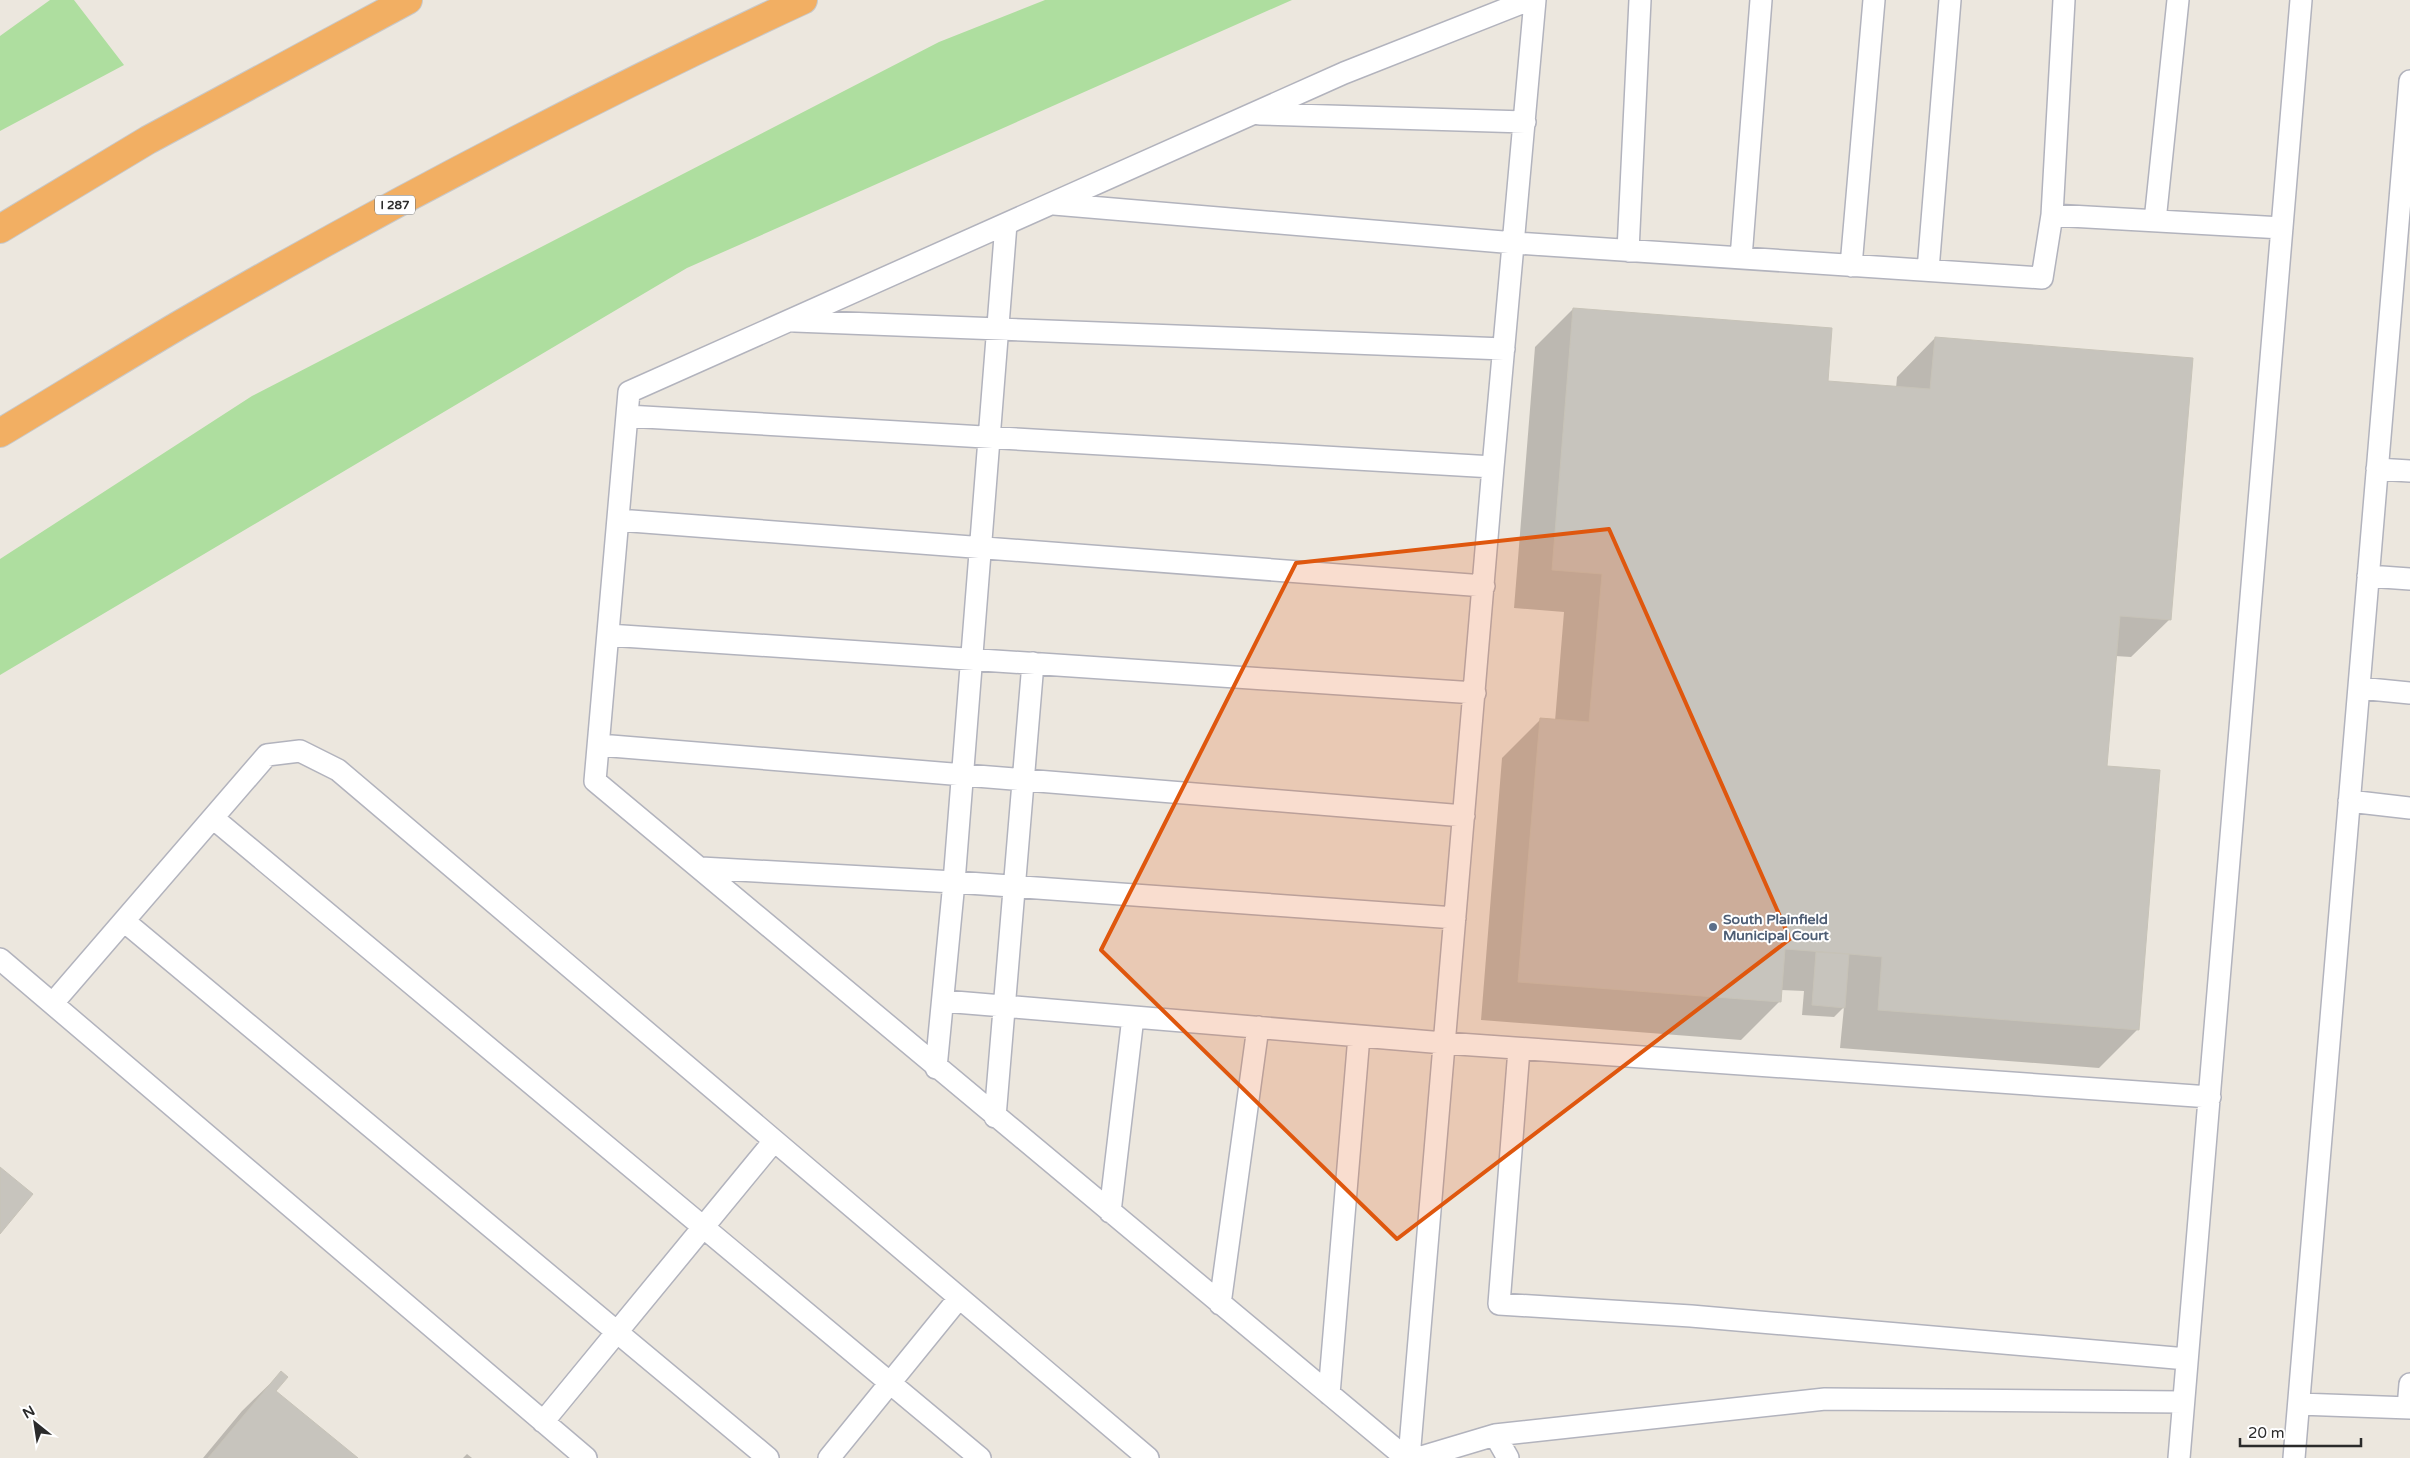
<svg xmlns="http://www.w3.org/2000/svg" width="2410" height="1458" font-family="'Varela Round',sans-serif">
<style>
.green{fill:#aede9f}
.shadow{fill:#0003}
.building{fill:#c7c4bd;stroke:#c7c3b8}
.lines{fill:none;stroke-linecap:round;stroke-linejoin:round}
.service-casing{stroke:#b2b3bd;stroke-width:24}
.motorway-casing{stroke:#c8c8c8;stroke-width:30}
.service{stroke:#fff;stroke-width:21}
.motorway{stroke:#f2af63;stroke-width:28}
.marked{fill:#df570e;fill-opacity:0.2;stroke:#df570e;stroke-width:4;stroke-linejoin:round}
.service-dot{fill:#5c6f8a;stroke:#fff;stroke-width:2}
.labels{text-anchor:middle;stroke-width:4;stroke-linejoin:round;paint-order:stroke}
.shield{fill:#fff;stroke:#6b6b6b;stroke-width:1}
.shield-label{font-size:12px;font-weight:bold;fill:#2b2b2b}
.service-label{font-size:14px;font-weight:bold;fill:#4e5e75;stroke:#fff;text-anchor:start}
</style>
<rect width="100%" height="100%" fill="#ece7de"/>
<!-- green -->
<path class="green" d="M 50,0 L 74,0 L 124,65 L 0,131 L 0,36 Z
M 1045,0 L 1292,0 L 687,268 L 0,675 L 0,559 L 252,396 L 939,42 Z"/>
<!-- shadow -->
<path class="shadow" d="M 1573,309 L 1827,382 L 1896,388 L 1897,377 L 1935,338 L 2170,619 L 2131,657 L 2115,656 L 2106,767 L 2137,1030 L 2099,1068 L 1840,1048 L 1844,1007 L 1834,1017 L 1802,1015 L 1804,991 L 1781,990 L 1780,1001 L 1741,1040 L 1481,1020 L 1502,758 L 1540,720 L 1555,721 L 1564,612 L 1514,608 L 1535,347 Z
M 281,1373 L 275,1391 L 356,1458 L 203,1458 L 242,1411 Z
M 467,1454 L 472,1458 L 463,1458 Z"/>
<!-- building -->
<path class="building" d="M 1573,308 L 1832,328 L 1828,381 L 1930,389 L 1935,337 L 2193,358 L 2171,620 L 2120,616 L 2107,766 L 2160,770 L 2139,1030 L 1878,1010 L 1882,957 L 1849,954 L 1785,949 L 1781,1002 L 1518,982 L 1540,718 L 1589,722 L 1602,574 L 1552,570 Z
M 1816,952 L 1849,954 L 1845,1008 L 1812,1005 Z
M 0,1167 L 33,1194 L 0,1234 Z
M 281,1371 L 288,1377 L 276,1391 L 358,1458 L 208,1458 Z"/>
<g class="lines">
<!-- service casing -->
<g class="service-casing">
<path id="service" d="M 1260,114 L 1525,122
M 1054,204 L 1515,243 L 2042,278 L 2052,215 L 2282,228
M 2052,215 L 2064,0
M 2155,221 L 2178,0
M 1628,251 L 1640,0
M 1741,258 L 1761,0
M 1851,266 L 1874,0
M 1928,270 L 1950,0
M 795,321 L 1504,349
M 627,416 L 1493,467
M 2377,469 L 2410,471
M 618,520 L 1484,586
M 2368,576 L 2410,579
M 608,635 L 1475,693
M 2359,688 L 2410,693
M 599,745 L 1464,816
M 2349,801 L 2410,808
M 213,818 L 980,1458
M 701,868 L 954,882 L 1455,918
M 124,921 L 768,1458
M 0,959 L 586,1458
M 943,1001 L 1444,1043 L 2210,1097
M 53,1003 L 267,755 L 300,751 L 338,770 L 1148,1458
M 1519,1049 L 1499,1304 L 1691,1316 L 2187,1359
M 936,1068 L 954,882 L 1006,224
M 995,1117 L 1033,663
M 1110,1212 L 1133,1017
M 1220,1304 L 1258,1027
M 1329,1394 L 1359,1036
M 2299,1404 L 2410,1408
M 2408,1408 L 2410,1384
M 543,1422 L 774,1141
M 1495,1435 L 1825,1399 L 2183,1402
M 829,1458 L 959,1298
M 1406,1458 L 595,781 L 629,392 L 1344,73 L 1529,0
M 1409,1458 L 1493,467 L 1535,0
M 1418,1458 L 1495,1435 L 1508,1458
M 2179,1458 L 2301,0
M 2294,1458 L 2410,81"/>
</g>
<!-- motorway casing -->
<g class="motorway-casing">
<path id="motorway" d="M 0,229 L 148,140 L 408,0
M 0,433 C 60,397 120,360 181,324 C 383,207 591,98 803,0"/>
</g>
<!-- service -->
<use href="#service" class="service"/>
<!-- motorway -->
<use href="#motorway" class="motorway"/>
</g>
<!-- marked area -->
<path class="marked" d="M 1609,529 L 1790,939 L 1397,1239 L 1101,950 L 1296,563 Z"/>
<!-- markers -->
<circle class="service-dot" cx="1713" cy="927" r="5"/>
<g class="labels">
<!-- shield labels -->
<rect class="shield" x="375" y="195.5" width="40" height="19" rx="4"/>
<g class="shield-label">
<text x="395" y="209">I 287</text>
</g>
<!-- service labels -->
<g class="service-label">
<text x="1723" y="924">South Plainfield<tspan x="1723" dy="16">Municipal Court</tspan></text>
</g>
</g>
<!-- north arrow -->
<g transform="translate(35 1423) rotate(330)" stroke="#ffffff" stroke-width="4" paint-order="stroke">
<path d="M0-4L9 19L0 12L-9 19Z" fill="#2b2b2b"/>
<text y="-8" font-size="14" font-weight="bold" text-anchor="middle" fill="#2b2b2b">N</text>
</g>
<!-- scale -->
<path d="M2240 1438v8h121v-8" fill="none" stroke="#2b2b2b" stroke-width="2.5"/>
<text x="2248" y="1438" font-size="15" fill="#2b2b2b" stroke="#ffffff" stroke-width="4" paint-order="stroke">20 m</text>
</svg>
